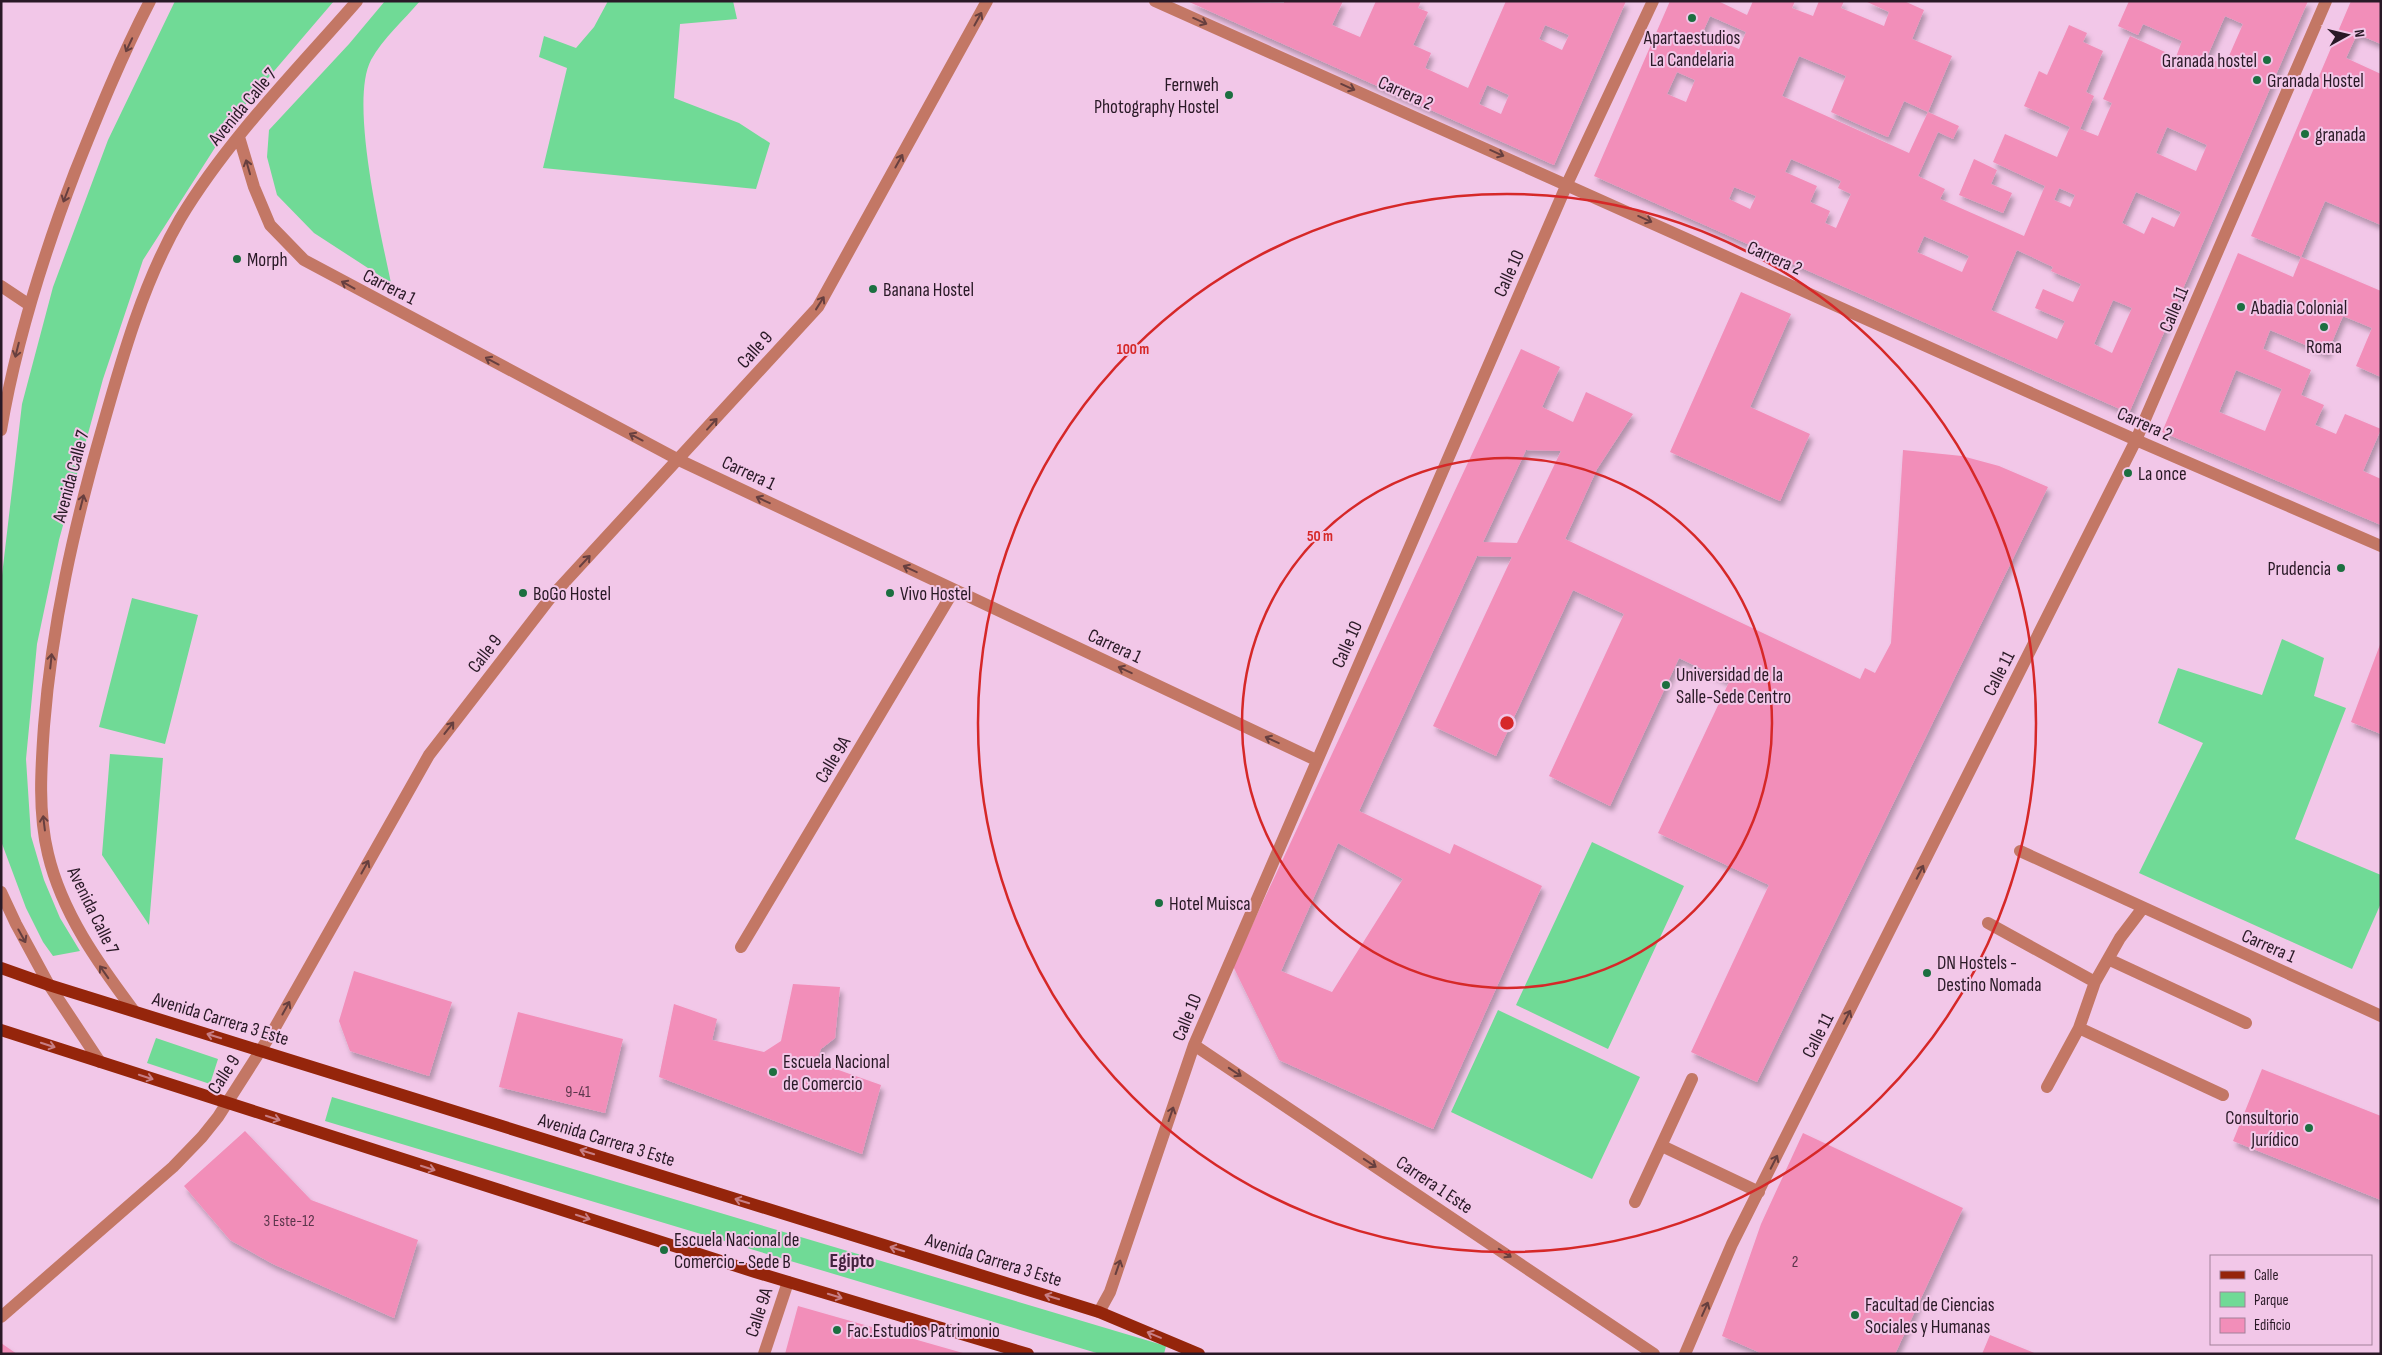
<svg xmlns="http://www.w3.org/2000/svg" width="2382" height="1355" font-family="'Sofia Sans Condensed',sans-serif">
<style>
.green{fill:#70da96}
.building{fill:#f28eb9;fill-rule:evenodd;filter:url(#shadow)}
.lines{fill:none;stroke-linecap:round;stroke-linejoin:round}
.minor{stroke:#c37765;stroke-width:12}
.major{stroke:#95250b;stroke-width:12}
.oneway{stroke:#673f3f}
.oneway2{stroke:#c87e85}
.ring{fill:none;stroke:#d62828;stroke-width:2.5}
.poi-dot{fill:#1c6f40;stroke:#f2c7e8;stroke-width:2}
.labels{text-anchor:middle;stroke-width:4;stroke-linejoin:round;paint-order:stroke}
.number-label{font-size:16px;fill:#5b364b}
.poi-label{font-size:19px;fill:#291926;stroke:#f2c7e8;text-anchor:start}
.street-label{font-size:19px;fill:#291926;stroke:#f2c7e8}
.neighbourhood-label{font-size:20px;font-weight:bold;fill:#43223d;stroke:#f2c7e8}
.centre{fill:#d62828;stroke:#f2c7e8;stroke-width:2.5}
.ring-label{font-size:15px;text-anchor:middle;font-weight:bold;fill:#d62828;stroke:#f2c7e8;stroke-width:4;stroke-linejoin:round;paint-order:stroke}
</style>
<defs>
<filter id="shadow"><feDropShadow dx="3" dy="5.5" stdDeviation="2.5" flood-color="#0004"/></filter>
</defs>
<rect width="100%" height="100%" fill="#f2c7e8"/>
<!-- green -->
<path class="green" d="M 175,1 L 334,1 L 234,118 L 143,260 L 103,379 L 59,540 L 37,644 L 26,759 L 31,836 L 44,880 L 60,918 L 80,951 L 53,956 L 43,942 L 26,908 L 1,841 L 1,584 L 22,404 L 53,287 L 108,140 Z
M 385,1 L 420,1 C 404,20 383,38 371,60 C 349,102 381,234 391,283 L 314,233 L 277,195 L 267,157 L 269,130 L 349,44 Z
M 608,1 L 733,1 L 737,19 L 680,24 L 674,98 L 739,123 L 770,143 L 756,189 L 543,168 L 567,68 L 539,57 L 544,36 L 576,48 L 594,27 Z
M 132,598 L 198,615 L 165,744 L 99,727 Z
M 2282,639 L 2324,658 L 2314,696 L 2346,708 L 2295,839 L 2381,875 L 2381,903 L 2352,969 L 2139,873 L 2203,743 L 2158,723 L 2178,668 L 2262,695 Z
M 110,754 L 163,758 L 149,925 L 102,855 Z
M 1592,842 L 1684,886 L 1608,1049 L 1516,1005 Z
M 1498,1010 L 1640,1077 L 1592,1179 L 1451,1112 Z
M 156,1038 L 218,1059 L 210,1084 L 147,1063 Z
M 332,1097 L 1166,1346 L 1164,1354 L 1100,1354 L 325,1121 Z"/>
<!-- building -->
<path class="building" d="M 1187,1 L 1284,3 L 1284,1 L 1343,1 L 1332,25 L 1360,37 L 1376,1 L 1421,1 L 1418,8 L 1428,12 L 1413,45 L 1431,53 L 1425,68 L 1468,88 L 1506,1 L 1626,1 L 1554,165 ZM 1545,25 L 1569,35 L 1562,50 L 1539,39 ZM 1487,85 L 1509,95 L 1501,114 L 1479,104 Z
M 1670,1 L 1718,1 L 1747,15 L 1753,1 L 1795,1 L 1792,8 L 1813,16 L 1819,1 L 1844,1 L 1841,8 L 1884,26 L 1889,12 L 1865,1 L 1904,1 L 1924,10 L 1912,39 L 1952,56 L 1928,112 L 1959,126 L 1953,139 L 1938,132 L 1918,176 L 1945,189 L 1940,199 L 2024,236 L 2045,186 L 1993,162 L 2005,134 L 2057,157 L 2070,127 L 2024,106 L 2039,71 L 2047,75 L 2069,25 L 2087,33 L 2083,42 L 2103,51 L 2086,92 L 2094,96 L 2080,129 L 2098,136 L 2112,103 L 2103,99 L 2130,36 L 2176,57 L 2182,41 L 2143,24 L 2138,35 L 2118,26 L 2129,1 L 2308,1 L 2129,413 L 1594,176 ZM 1710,16 L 1746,32 L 1739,49 L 1702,34 ZM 2225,16 L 2243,24 L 2225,65 L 2207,57 ZM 1799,56 L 1846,76 L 1831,112 L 1869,129 L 1888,137 L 1904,101 L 1928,112 L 1909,153 L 1782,96 ZM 1677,72 L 1695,80 L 1686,102 L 1667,94 ZM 2167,127 L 2207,145 L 2196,171 L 2156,153 ZM 1791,159 L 1841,181 L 1838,188 L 1851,194 L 1836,228 L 1825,223 L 1830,211 L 1810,202 L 1817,186 L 1785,172 ZM 1734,187 L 1756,196 L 1750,209 L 1729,199 ZM 2059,188 L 2075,195 L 2070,207 L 2054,200 ZM 2136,192 L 2181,212 L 2174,227 L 2152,217 L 2144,234 L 2122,223 ZM 1924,236 L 1969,256 L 1962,272 L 1917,252 ZM 2017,250 L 2053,267 L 2051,271 L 2081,284 L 2073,302 L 2043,289 L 2035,308 L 2065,321 L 2057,339 L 1991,310 ZM 2113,300 L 2132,308 L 2112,353 L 2094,344 Z
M 2351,1 L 2381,1 L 2381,44 L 2357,34 L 2346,58 L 2381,74 L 2381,225 L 2325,201 L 2301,257 L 2251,236 Z
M 1974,159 L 1997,170 L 1991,184 L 2012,193 L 2003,213 L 1959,195 Z
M 2238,253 L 2293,277 L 2301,257 L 2381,291 L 2381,377 L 2356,366 L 2372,328 L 2343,316 L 2327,354 L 2270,330 L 2263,349 L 2311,370 L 2301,395 L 2324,405 L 2315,425 L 2336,434 L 2345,414 L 2381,429 L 2363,471 L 2381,479 L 2381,525 L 2162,432 ZM 2236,370 L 2282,389 L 2265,431 L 2219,412 Z
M 1741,292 L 1791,314 L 1750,407 L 1810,434 L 1780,501 L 1670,452 Z
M 1521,349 L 1560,367 L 1542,407 L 1573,422 L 1586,392 L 1633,414 L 1597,469 L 1565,539 L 1860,679 L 1865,668 L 1875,673 L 1891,643 L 1903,450 L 1962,456 L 1999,466 L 2048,487 L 1757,1082 L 1691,1052 L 1769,885 L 1658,833 L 1729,682 L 1679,658 L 1610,806 L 1549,776 L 1624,614 L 1573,590 L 1496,756 L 1433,726 L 1512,557 L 1477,556 L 1359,811 L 1450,854 L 1454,844 L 1542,886 L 1433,1129 L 1279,1060 L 1233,966 ZM 1526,450 L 1561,451 L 1517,543 L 1483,542 ZM 1338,843 L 1403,879 L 1332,992 L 1281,971 Z
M 2381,642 L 2381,734 L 2351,722 Z
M 354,971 L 452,1002 L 429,1076 L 350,1051 L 339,1021 Z
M 793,984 L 840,987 L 835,1038 L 821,1049 L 816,1062 L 881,1085 L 862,1154 L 659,1077 L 674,1004 L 717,1019 L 712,1040 L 764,1052 L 781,1041 Z
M 518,1012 L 623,1039 L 605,1113 L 499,1087 Z
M 2262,1069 L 2381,1116 L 2381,1200 L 2233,1141 Z
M 245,1131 L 311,1200 L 418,1240 L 394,1318 L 273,1264 L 230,1240 L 184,1186 Z
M 1803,1133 L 1963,1208 L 1895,1354 L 1763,1354 L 1722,1336 L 1761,1224 Z
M 798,1306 L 963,1353 L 963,1354 L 785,1354 Z
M 1990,1335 L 2037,1354 L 1982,1354 Z
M 1,1343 L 17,1354 L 1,1354 Z"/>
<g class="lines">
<!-- minor -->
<path class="minor" d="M 1155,1 L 2136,440 L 2381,546
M 239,137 L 254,187 L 270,225 L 304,260 L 679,460 L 1316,760
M 1,286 L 28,304
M 1,430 C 16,341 43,256 75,172 C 98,114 121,57 150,1
M 2020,851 L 2381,1016
M 1,892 L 16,924 L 49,985 L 100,1062
M 1988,923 L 2095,982
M 741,947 L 954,590
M 2108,959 L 2246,1023
M 134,1011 C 98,963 62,913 48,854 C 38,813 41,768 44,726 C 52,624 74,527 102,429 C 122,358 143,283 180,219 C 228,139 296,71 357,1
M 2079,1028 L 2223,1095
M 1194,1045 L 1654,1354
M 2047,1087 L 2079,1028 L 2095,982 L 2120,938 L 2142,909
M 1662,1146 L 1759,1192
M 1635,1202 L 1692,1079
M 1099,1312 L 1110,1292 L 1194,1045 L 1567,184 L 1653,1
M 1,1317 L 173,1167 L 202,1137 L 218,1117 L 273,1031 L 429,755 L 551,597 L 818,307 L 987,1
M 764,1354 L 788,1282
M 1685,1354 L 1732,1244 L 2136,440 L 2326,1"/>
<!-- major -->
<path class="major" d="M 1,968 L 49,985 L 1099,1312 L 1199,1354
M 1,1030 L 755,1272 L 1028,1354"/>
</g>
<!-- one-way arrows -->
<defs><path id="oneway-shaft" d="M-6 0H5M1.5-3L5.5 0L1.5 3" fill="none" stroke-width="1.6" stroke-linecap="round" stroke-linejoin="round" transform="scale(1.25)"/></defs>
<g class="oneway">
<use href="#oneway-shaft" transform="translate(978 19) rotate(-61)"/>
<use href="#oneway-shaft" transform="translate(1200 21) rotate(24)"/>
<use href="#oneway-shaft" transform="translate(129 45) rotate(115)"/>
<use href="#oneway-shaft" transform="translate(1348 87) rotate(24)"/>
<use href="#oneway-shaft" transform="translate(1497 153) rotate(24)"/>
<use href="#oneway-shaft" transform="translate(899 161) rotate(-61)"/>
<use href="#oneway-shaft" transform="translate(248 167) rotate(-106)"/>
<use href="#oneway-shaft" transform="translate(66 195) rotate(111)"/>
<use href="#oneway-shaft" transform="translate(1645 219) rotate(24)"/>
<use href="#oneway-shaft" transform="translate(348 285) rotate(-151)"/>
<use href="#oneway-shaft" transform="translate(820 303) rotate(-58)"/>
<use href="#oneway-shaft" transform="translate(17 350) rotate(104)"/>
<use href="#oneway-shaft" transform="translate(492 361) rotate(-152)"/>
<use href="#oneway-shaft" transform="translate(712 424) rotate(-48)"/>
<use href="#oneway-shaft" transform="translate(636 437) rotate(-152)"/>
<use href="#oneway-shaft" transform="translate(763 500) rotate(-155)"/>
<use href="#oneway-shaft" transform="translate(82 502) rotate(-76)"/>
<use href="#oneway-shaft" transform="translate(585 561) rotate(-47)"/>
<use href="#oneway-shaft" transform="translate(910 569) rotate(-155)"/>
<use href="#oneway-shaft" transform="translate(51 661) rotate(-84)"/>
<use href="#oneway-shaft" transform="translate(1125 670) rotate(-155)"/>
<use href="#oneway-shaft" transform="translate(449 728) rotate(-52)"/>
<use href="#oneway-shaft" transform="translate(1272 740) rotate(-155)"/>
<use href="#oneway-shaft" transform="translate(44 823) rotate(-97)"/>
<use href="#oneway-shaft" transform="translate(365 867) rotate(-61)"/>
<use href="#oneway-shaft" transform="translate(1920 872) rotate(-63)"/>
<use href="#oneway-shaft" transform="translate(22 936) rotate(61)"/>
<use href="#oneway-shaft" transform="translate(104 972) rotate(-125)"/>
<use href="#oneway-shaft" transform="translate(286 1008) rotate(-61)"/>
<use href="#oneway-shaft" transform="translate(1847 1017) rotate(-63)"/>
<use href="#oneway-shaft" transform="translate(1235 1072) rotate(34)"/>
<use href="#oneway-shaft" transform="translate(1171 1114) rotate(-71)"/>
<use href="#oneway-shaft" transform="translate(1774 1162) rotate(-63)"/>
<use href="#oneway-shaft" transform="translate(1370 1163) rotate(34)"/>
<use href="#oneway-shaft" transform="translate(1505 1253) rotate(34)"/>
<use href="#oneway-shaft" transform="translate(1118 1267) rotate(-71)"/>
<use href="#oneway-shaft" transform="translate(1705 1309) rotate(-66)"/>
</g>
<g class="oneway2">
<use href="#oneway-shaft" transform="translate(214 1036) rotate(-163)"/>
<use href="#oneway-shaft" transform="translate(48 1045) rotate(18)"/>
<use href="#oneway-shaft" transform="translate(146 1077) rotate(18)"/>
<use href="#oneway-shaft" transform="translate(273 1118) rotate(18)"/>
<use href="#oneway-shaft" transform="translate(587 1152) rotate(-163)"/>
<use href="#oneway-shaft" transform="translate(428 1168) rotate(18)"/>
<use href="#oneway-shaft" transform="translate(742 1201) rotate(-163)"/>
<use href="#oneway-shaft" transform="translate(583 1217) rotate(18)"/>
<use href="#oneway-shaft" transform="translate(897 1249) rotate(-163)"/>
<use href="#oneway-shaft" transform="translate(835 1296) rotate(17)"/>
<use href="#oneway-shaft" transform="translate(1052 1297) rotate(-163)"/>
<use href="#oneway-shaft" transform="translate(1154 1335) rotate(-157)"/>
</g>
<!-- distance rings -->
<g class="ring">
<circle cx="1507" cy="723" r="265"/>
<circle cx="1507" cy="723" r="529"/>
</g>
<!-- markers -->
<g class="poi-dot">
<circle cx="1692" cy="18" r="5"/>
<circle cx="2267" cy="60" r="5"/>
<circle cx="2257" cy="80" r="5"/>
<circle cx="1229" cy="95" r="5"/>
<circle cx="2305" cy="134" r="5"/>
<circle cx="237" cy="259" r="5"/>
<circle cx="873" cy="289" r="5"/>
<circle cx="2241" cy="307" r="5"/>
<circle cx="2324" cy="327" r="5"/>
<circle cx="2128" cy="473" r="5"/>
<circle cx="2341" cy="568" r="5"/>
<circle cx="523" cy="593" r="5"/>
<circle cx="890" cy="593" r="5"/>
<circle cx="1666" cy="685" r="5"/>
<circle cx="1159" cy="903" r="5"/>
<circle cx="1927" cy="973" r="5"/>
<circle cx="773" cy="1072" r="5"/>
<circle cx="2309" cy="1128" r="5"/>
<circle cx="664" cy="1250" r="5"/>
<circle cx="1855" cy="1315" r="5"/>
<circle cx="837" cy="1330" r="5"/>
</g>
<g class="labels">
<!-- number labels -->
<g class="number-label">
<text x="578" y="1097">9-41</text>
<text x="289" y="1226">3 Este-12</text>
<text x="1795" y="1267">2</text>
</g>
<!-- poi labels -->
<g class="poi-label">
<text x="1692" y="44" text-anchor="middle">Apartaestudios<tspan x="1692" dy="22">La Candelaria</tspan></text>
<text x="2257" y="67" text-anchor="end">Granada hostel</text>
<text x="2267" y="87">Granada Hostel</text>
<text x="1219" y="91" text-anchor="end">Fernweh<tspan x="1219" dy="22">Photography Hostel</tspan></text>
<text x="2315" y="141">granada</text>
<text x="247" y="266">Morph</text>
<text x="883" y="296">Banana Hostel</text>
<text x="2251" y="314">Abadia Colonial</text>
<text x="2324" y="353" text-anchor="middle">Roma</text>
<text x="2138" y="480">La once</text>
<text x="2331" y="575" text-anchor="end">Prudencia</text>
<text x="533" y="600">BoGo Hostel</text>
<text x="900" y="600">Vivo Hostel</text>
<text x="1676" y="681">Universidad de la<tspan x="1676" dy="22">Salle-Sede Centro</tspan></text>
<text x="1169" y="910">Hotel Muisca</text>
<text x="1937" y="969">DN Hostels -<tspan x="1937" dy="22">Destino Nomada</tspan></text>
<text x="783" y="1068">Escuela Nacional<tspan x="783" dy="22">de Comercio</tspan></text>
<text x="2299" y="1124" text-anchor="end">Consultorio<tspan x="2299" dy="22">Jurídico</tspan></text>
<text x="674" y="1246">Escuela Nacional de<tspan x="674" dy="22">Comercio - Sede B</tspan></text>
<text x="1865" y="1311">Facultad de Ciencias<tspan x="1865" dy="22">Sociales y Humanas</tspan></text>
<text x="847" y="1337">Fac.Estudios Patrimonio</text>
</g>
<!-- street labels -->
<g class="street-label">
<text transform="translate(1406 92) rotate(24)" y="7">Carrera 2</text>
<text transform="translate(242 106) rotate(-50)" y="7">Avenida Calle 7</text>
<text transform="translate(1775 257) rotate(24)" y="7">Carrera 2</text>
<text transform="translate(1508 273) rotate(-66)" y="7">Calle 10</text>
<text transform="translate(390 286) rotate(27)" y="7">Carrera 1</text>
<text transform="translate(2173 309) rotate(-67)" y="7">Calle 11</text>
<text transform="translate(754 349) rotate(-48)" y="7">Calle 9</text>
<text transform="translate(2145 423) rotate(24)" y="7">Carrera 2</text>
<text transform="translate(749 472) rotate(25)" y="7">Carrera 1</text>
<text transform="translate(70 476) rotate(-75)" y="7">Avenida Calle 7</text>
<text transform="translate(1346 644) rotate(-66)" y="7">Calle 10</text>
<text transform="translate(1115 645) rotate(25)" y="7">Carrera 1</text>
<text transform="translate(484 653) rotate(-52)" y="7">Calle 9</text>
<text transform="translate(1998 673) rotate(-63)" y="7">Calle 11</text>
<text transform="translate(832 759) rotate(-59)" y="7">Calle 9A</text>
<text transform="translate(94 910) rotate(64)" y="7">Avenida Calle 7</text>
<text transform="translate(2269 945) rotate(24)" y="7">Carrera 1</text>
<text transform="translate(1186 1017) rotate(-68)" y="7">Calle 10</text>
<text transform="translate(221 1018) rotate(17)" y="7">Avenida Carrera 3 Este</text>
<text transform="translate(1817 1035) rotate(-63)" y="7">Calle 11</text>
<text transform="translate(223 1074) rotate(-57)" y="7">Calle 9</text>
<text transform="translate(607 1139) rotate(17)" y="7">Avenida Carrera 3 Este</text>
<text transform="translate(1435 1184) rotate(34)" y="7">Carrera 1 Este</text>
<text transform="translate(994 1259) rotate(17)" y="7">Avenida Carrera 3 Este</text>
<text transform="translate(758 1312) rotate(-72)" y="7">Calle 9A</text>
</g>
<!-- neighbourhood labels -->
<g class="neighbourhood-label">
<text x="852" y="1267">Egipto</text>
</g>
</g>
<circle cx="1507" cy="723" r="8" class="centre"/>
<g class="ring-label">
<text x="1133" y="354">100 m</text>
<text x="1320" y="541">50 m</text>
</g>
<!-- border -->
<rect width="2382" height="1355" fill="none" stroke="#291926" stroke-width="5"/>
<!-- legend -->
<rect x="2210" y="1255" width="162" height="90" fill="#f2c7e8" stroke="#a2819a"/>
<rect x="2220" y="1271" width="25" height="8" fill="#95250b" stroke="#a2819a"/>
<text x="2254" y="1280" font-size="15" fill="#291926">Calle</text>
<rect x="2220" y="1292" width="25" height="15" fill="#70da96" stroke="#a2819a"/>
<text x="2254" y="1305" font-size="15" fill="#291926">Parque</text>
<rect x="2220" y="1318" width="25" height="15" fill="#f28eb9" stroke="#a2819a"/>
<text x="2254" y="1330" font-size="15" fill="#291926">Edificio</text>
<!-- north arrow -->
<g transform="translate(2347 35) rotate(82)" stroke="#f2c7e8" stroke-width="4" paint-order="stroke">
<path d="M0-4L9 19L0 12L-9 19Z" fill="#291926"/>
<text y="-8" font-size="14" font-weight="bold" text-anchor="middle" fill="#291926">N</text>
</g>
</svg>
